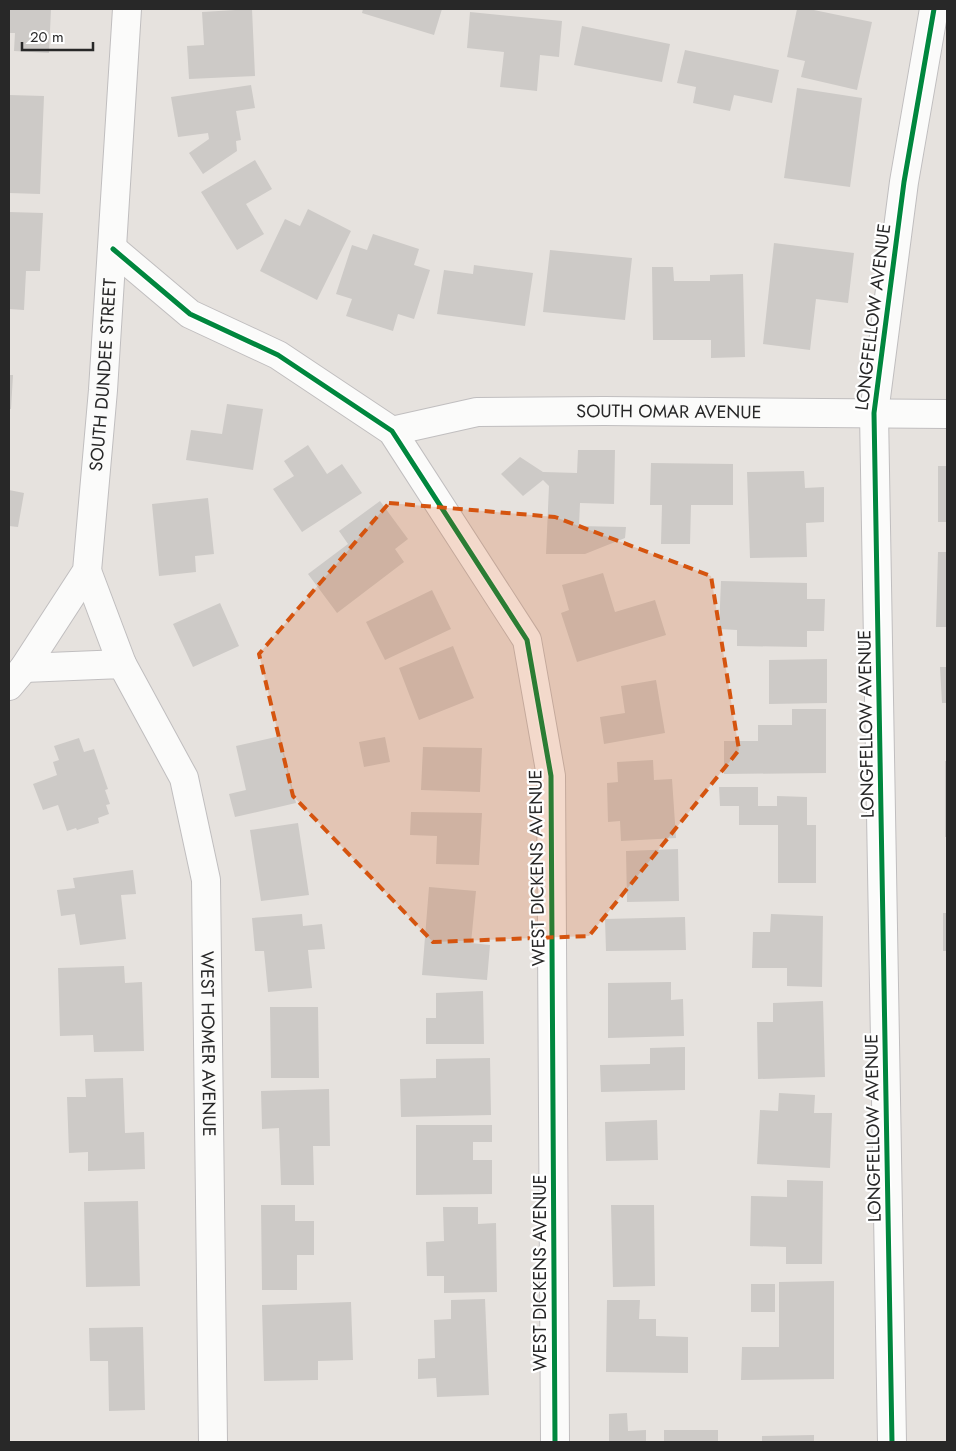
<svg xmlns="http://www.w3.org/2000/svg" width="956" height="1451" font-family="Jost,sans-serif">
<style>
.building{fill:#cdcac7}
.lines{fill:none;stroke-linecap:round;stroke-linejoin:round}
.minor-casing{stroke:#c0bebf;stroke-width:30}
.minor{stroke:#fbfbfa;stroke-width:28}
.cycleway-casing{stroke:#fff;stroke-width:8}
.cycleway{stroke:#00873e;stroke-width:5}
.marked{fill:#d5540f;fill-opacity:0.2;stroke:#d5540f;stroke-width:4;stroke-dasharray:10 6;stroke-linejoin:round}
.labels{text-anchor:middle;stroke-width:4.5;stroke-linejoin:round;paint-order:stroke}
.street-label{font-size:18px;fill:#282828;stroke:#fff}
</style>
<rect width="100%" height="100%" fill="#e6e2de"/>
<!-- building -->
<path class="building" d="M 9,9 L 51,9 L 49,53 L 14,51 L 15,33 L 9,33 Z
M 252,9 L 255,76 L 189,79 L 187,46 L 204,45 L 202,12 Z
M 363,9 L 442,9 L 434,35 L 362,13 Z
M 797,9 L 809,9 L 872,22 L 857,90 L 801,77 L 805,61 L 787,57 Z
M 470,12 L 562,21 L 559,57 L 540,55 L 537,91 L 500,87 L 504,52 L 467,48 Z
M 582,26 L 670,44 L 662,82 L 574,65 Z
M 685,50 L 779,70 L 772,103 L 734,95 L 730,111 L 693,103 L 696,87 L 677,83 Z
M 251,85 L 255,108 L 236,111 L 241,140 L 236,141 L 237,151 L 203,174 L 189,153 L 209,139 L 208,133 L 178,137 L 171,97 Z
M 797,88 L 862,98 L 850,187 L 784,178 Z
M 9,95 L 44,96 L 40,194 L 9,193 Z
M 255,160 L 272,189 L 246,204 L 264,234 L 237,250 L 201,192 Z
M 308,209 L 351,231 L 317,300 L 260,271 L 285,219 L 300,226 Z
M 9,212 L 43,213 L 40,271 L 26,271 L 24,310 L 9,309 Z
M 373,234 L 419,249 L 414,265 L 430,270 L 414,319 L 398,314 L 393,331 L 346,316 L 352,299 L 336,294 L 352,245 L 367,250 Z
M 774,243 L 854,253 L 848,303 L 816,299 L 810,350 L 763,344 Z
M 550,250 L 632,258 L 625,320 L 543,312 Z
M 474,265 L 533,273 L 525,326 L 437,314 L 444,270 L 473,274 Z
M 652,267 L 673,267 L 674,281 L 710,281 L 710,275 L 743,274 L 745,357 L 711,358 L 711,340 L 653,340 Z
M 9,375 L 13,375 L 11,409 L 9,409 Z
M 227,404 L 263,409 L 253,470 L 186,460 L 191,430 L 222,434 Z
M 308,445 L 327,474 L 342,464 L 362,493 L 302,532 L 273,489 L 294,476 L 284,461 Z
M 578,450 L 615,450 L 614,504 L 580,503 L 579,526 L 626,527 L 625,538 L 585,554 L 546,554 L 549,486 L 543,480 L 523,496 L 501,474 L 520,457 L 543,472 L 577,473 Z
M 651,463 L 733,464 L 733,505 L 691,505 L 690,544 L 661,544 L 662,505 L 650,505 Z
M 938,466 L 947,466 L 947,522 L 938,522 Z
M 804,471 L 805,488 L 824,487 L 824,522 L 806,523 L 807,557 L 750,558 L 747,472 Z
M 9,490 L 24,493 L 18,527 L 9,526 Z
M 208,498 L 214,554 L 195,556 L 196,572 L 159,576 L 152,504 Z
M 380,501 L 408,539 L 395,549 L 404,562 L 337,613 L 308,574 L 348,544 L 339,531 Z
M 938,552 L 947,552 L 947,627 L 936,627 Z
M 603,573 L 615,612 L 655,600 L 666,635 L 577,662 L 561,613 L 569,610 L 562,585 Z
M 721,581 L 807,583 L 807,599 L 825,599 L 824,631 L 807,631 L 807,647 L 737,646 L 737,630 L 719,629 Z
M 432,590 L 451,629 L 385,660 L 366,622 Z
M 220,603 L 239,646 L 193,667 L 173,624 Z
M 453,646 L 474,698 L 419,720 L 399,668 Z
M 827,659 L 827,703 L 769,704 L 769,660 Z
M 940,667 L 947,667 L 947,703 L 942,703 Z
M 656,680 L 665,733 L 604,744 L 600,717 L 625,713 L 621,686 Z
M 792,709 L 826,709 L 826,773 L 724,774 L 724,741 L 758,741 L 758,725 L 792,725 Z
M 280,736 L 296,803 L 235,817 L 229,794 L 246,790 L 236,746 Z
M 385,737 L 390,762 L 364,767 L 359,742 Z
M 79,738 L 84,752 L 94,749 L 108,789 L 105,790 L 110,804 L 106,805 L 109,814 L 98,818 L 99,823 L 77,830 L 76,828 L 67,831 L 58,805 L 43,810 L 33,784 L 57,775 L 53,762 L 59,760 L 54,746 Z
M 423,747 L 482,748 L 480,792 L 421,790 Z
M 653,760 L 654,780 L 672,779 L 676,838 L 621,841 L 620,821 L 608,822 L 607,783 L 618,782 L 617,762 Z
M 945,761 L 947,761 L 947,837 L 945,837 Z
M 719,787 L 758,787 L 758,806 L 777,806 L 777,796 L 807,797 L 807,825 L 816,825 L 816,883 L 778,883 L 778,825 L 739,825 L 739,806 L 720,806 Z
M 411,812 L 482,813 L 479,865 L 436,864 L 437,836 L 410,835 Z
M 298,823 L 309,895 L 261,901 L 250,830 Z
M 678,849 L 679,901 L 627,902 L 626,851 Z
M 133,870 L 136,894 L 121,895 L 126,939 L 80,945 L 75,914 L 61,916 L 57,890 L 75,888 L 73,878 Z
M 429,887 L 476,891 L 471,943 L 490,945 L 487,980 L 422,975 Z
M 943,913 L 947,913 L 947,951 L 943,951 Z
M 302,914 L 303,926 L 322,924 L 325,949 L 308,950 L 312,988 L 268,992 L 264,951 L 255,951 L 252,918 Z
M 771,914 L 823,916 L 822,987 L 787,986 L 787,968 L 752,968 L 753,932 L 770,932 Z
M 685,917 L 686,950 L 606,951 L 605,919 Z
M 124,966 L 125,983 L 142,982 L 144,1051 L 94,1052 L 93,1035 L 60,1036 L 58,968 Z
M 671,982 L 671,1000 L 683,999 L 684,1036 L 608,1038 L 608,983 Z
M 483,991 L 484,1044 L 426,1044 L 426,1018 L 436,1018 L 436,993 Z
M 823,1001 L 825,1077 L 758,1079 L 757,1022 L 773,1022 L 773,1003 Z
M 270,1007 L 318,1007 L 319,1078 L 271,1078 Z
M 685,1047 L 685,1090 L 601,1092 L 600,1065 L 650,1064 L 650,1048 Z
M 490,1058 L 491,1115 L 401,1117 L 400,1079 L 436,1078 L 436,1059 Z
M 123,1078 L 125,1133 L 144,1132 L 145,1169 L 88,1171 L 88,1152 L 69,1153 L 67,1097 L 86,1097 L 85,1079 Z
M 329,1089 L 330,1146 L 313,1146 L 314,1185 L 281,1185 L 279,1128 L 262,1129 L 261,1091 Z
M 779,1093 L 815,1095 L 814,1113 L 832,1113 L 830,1168 L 757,1164 L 760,1110 L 778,1111 Z
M 657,1120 L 658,1160 L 606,1161 L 605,1122 Z
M 416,1125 L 492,1125 L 492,1142 L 473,1142 L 473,1160 L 492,1160 L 492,1194 L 416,1195 Z
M 787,1180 L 823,1181 L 822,1264 L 786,1264 L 786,1247 L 750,1246 L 751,1196 L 787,1197 Z
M 138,1201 L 140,1286 L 86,1287 L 84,1202 Z
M 261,1205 L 295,1205 L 295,1221 L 314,1221 L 314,1255 L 297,1255 L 297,1290 L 262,1290 Z
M 611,1205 L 654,1205 L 655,1286 L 613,1287 Z
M 443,1207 L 478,1207 L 478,1224 L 496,1223 L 497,1292 L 444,1293 L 444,1276 L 427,1276 L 426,1242 L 444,1241 Z
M 834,1281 L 834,1379 L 741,1380 L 742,1347 L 779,1347 L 779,1282 Z
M 751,1284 L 775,1284 L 775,1312 L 751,1312 Z
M 485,1299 L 489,1395 L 437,1397 L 436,1378 L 418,1379 L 418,1359 L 435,1358 L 434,1320 L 451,1319 L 451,1300 Z
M 607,1300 L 640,1300 L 639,1319 L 656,1319 L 656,1336 L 688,1337 L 688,1373 L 606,1372 Z
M 351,1302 L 353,1360 L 318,1361 L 318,1380 L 264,1381 L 262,1305 Z
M 143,1327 L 145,1410 L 109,1411 L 108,1361 L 90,1361 L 89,1328 Z
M 627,1413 L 628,1431 L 646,1430 L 646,1442 L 609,1442 L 609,1414 Z
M 664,1430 L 718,1430 L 718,1442 L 664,1442 Z
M 814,1435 L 814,1442 L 762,1442 L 762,1436 Z"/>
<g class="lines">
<!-- minor casing -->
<g class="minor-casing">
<g id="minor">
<path d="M 113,249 L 190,314 L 278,355 L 392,431 L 527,640 L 551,776 L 555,1442"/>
<path id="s1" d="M 392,431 L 477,412 L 604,411 L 947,414"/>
<path d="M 87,571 L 122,664"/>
<path id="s2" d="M 24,668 L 122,664 L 184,778 L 206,880 L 213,1442"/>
<path id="s3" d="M 9,686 L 24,668 L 87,571 L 103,390 L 127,9"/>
<path d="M 892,1442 L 874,413 L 904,182 L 934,9"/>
</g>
</g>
<!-- minor -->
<use href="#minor" class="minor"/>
<!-- cycleway casing -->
<g class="cycleway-casing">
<path id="cycleway" d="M 113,249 L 190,314 L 278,355 L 392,431 L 527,640 L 551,776 L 555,1442
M 892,1442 L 874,413 L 904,182 L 934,9"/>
</g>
<!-- cycleway -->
<use href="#cycleway" class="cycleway"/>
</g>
<!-- marked area -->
<path class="marked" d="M 389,503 L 555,517 L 711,576 L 739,750 L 589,936 L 433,942 L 293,796 L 259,654 Z"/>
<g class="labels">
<!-- street labels -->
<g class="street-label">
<text transform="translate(873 317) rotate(-83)" y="6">LONGFELLOW AVENUE</text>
<text dy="6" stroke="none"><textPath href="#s3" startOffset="336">SOUTH DUNDEE STREET</textPath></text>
<text dy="6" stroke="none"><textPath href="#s1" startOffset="279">SOUTH OMAR AVENUE</textPath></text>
<text transform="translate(866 724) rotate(-91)" y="6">LONGFELLOW AVENUE</text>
<text transform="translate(537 868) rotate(-91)" y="6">WEST DICKENS AVENUE</text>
<text dy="6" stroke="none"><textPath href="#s2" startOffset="496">WEST HOMER AVENUE</textPath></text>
<text transform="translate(873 1128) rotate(-91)" y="6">LONGFELLOW AVENUE</text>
<text transform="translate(540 1273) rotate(-90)" y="6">WEST DICKENS AVENUE</text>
</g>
</g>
<!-- border -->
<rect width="956" height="1451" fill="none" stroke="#282828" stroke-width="20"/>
<!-- scale -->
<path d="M22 42v8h71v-8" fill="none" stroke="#282828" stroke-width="2.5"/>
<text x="30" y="42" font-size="15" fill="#282828" stroke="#ffffff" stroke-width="4" paint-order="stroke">20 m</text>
</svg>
